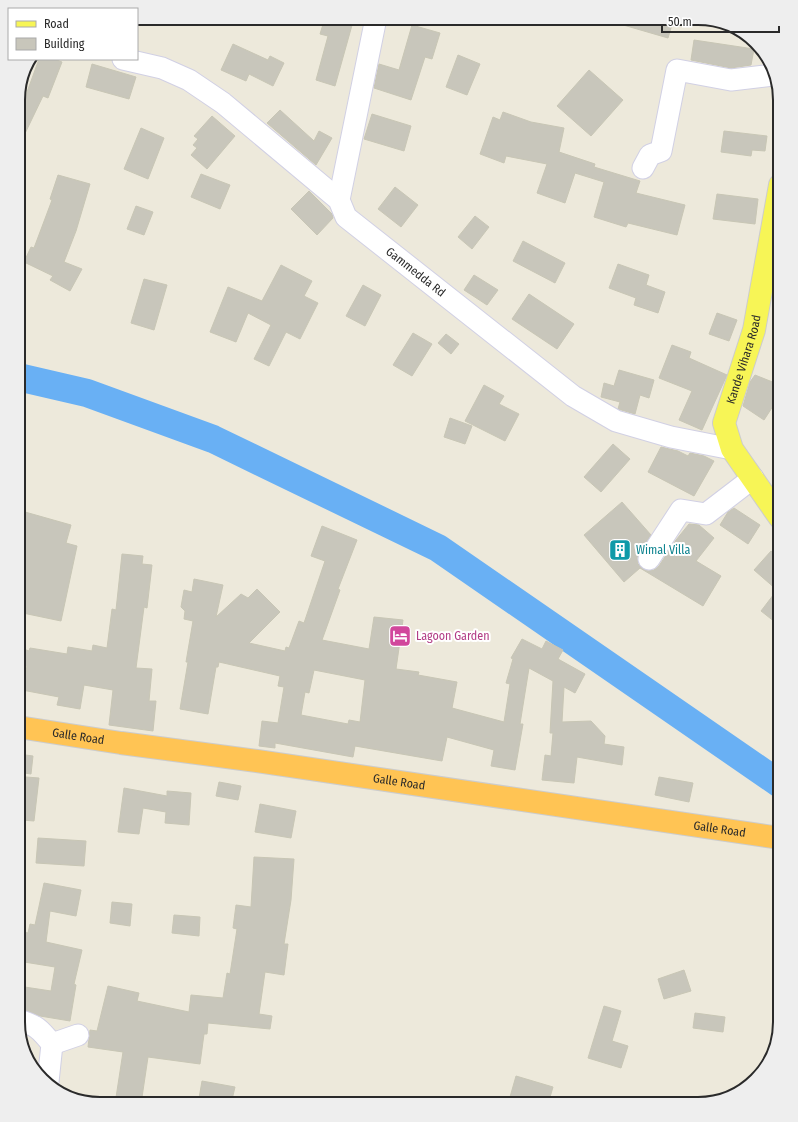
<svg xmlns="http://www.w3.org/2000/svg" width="798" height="1122" font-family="'Fira Sans Condensed',sans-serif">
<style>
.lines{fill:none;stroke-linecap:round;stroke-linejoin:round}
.river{stroke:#69b0f4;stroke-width:28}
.building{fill:#c8c6bb;stroke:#c8c6b5;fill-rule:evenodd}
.minor-casing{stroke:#d1d0e4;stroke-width:23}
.major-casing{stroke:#ccc;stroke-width:24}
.highway-casing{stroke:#ccc;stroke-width:24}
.minor{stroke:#fff;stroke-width:21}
.major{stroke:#f7f556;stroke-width:22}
.highway{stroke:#ffc454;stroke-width:22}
.labels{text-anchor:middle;stroke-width:4;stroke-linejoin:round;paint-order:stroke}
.street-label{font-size:12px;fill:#2a2a2a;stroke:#fff}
.culture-label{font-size:12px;fill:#0d838f;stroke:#fff;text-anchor:start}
.hotel-label{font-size:12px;fill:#b23c85;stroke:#fff;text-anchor:start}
.rim{fill:none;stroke:#2a2a2a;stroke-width:2}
</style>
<rect width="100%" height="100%" fill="#ede9db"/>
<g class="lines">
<!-- river -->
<path class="river" d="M 18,377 L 87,393 L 213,439 L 438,548 L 780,784"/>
</g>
<!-- building -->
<path class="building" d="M 325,18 L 354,18 L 335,86 L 316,80 L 328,36 L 320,34 Z
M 613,18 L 674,18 L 668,38 L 613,22 Z
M 412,25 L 440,33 L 432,59 L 425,57 L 411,100 L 374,88 L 379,64 L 399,70 Z
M 694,40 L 754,49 L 751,65 L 731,68 L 691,60 Z
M 233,44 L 268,60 L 270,56 L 284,63 L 273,86 L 249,74 L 246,81 L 221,70 Z
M 458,55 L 480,64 L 467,95 L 446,87 Z
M 39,59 L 54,59 L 62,62 L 48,98 L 43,96 L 18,148 L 18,104 L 22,106 Z
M 92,64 L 136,77 L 129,99 L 86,87 Z
M 589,70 L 623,100 L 591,136 L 557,106 Z
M 280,110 L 314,141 L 319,131 L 332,138 L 316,165 L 267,123 Z
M 503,112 L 531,122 L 564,128 L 559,152 L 595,164 L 594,167 L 640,181 L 636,193 L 685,205 L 677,235 L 628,223 L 626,227 L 594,217 L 604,182 L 575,173 L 565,203 L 537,193 L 547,164 L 506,156 L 504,163 L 480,154 L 493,117 L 500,120 Z
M 372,114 L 411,126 L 404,151 L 364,139 Z
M 212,116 L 235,136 L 207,169 L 191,155 L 197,148 L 193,145 L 198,139 L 194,136 Z
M 141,128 L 164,138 L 148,179 L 124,169 Z
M 724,131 L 767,136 L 765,151 L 752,150 L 751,156 L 721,152 Z
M 201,174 L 230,185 L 220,209 L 191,197 Z
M 58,175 L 90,184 L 76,231 L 64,262 L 82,269 L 70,291 L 50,280 L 53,276 L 24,262 L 31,247 L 34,248 L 52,200 L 50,199 Z
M 395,187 L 418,205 L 401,227 L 378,209 Z
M 309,191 L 332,214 L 333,218 L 317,235 L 291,209 Z
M 717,194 L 758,199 L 755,224 L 713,219 Z
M 136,206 L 153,212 L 144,235 L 127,229 Z
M 475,216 L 489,227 L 472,249 L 458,237 Z
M 523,241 L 565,263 L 555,283 L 513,261 Z
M 618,264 L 649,275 L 646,285 L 665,292 L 658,313 L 634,305 L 636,298 L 609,288 Z
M 281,265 L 312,281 L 304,296 L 318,303 L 300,339 L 286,332 L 269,366 L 254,359 L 271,325 L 248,313 L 236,342 L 210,332 L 228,287 L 262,301 Z
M 474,275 L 498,290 L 487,305 L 464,290 Z
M 144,279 L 167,285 L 154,330 L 131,323 Z
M 363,285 L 381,295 L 365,326 L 346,316 Z
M 529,294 L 574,324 L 557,349 L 512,319 Z
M 717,313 L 737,320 L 729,341 L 709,334 Z
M 413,333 L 432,344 L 412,376 L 393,365 Z
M 446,334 L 459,344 L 451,354 L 438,343 Z
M 672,345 L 691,352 L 689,358 L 727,375 L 702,430 L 679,420 L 692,391 L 659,378 Z
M 619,370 L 654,380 L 649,398 L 640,395 L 635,414 L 618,409 L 620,402 L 601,397 L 604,383 L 614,386 Z
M 755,375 L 780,385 L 780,391 L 775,398 L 777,400 L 764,420 L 743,406 L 750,382 Z
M 484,385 L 504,396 L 499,404 L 519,414 L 505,441 L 465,421 Z
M 450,418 L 472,426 L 465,444 L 444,437 Z
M 613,444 L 630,459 L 601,492 L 584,477 Z
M 661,447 L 678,451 L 688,456 L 690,453 L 704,456 L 714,461 L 694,496 L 648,472 Z
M 622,502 L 651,535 L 639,552 L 637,558 L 638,564 L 643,569 L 648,571 L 654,570 L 659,566 L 676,540 L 689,524 L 699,525 L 714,538 L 696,561 L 721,576 L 703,606 L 640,568 L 624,582 L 584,535 Z
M 734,508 L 760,525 L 748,544 L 720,525 L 728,512 Z
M 18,510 L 71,525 L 66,543 L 77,546 L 61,621 L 18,612 Z
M 322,526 L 357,540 L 338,589 L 340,590 L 322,640 L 369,649 L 374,617 L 403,620 L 396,669 L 419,672 L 418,675 L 457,682 L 452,708 L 504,722 L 510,684 L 506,683 L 513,659 L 511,658 L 522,639 L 542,649 L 546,641 L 563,650 L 558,659 L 585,674 L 575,693 L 564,687 L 562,722 L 591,721 L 605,736 L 604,744 L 624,747 L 622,765 L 577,757 L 574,783 L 542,780 L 545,755 L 551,756 L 553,733 L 550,733 L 553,681 L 529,668 L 520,724 L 523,724 L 515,770 L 491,766 L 494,750 L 447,737 L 442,761 L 355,746 L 353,757 L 275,743 L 275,748 L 259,746 L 262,721 L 278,723 L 284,687 L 278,686 L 280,676 L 219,662 L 218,667 L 216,667 L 208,714 L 180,709 L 188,662 L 186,662 L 193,621 L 184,619 L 185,611 L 181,607 L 184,590 L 192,592 L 194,579 L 223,585 L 216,617 L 241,594 L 248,598 L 257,589 L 280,612 L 249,643 L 285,651 L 286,647 L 289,648 L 299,621 L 304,623 L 325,561 L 311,556 ZM 314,670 L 365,680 L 360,722 L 349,720 L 348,724 L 301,715 L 305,692 L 309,693 Z
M 771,551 L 780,559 L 780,626 L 761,611 L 777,590 L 754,570 Z
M 122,554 L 143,556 L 142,564 L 152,565 L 147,608 L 144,607 L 136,668 L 152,669 L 149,701 L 156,701 L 153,731 L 109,725 L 113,690 L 84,685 L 80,709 L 57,705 L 59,697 L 22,690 L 27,666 L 18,664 L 18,647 L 29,651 L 30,648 L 67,654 L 68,647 L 92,651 L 93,645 L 107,648 L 112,609 L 116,610 Z
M 18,754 L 33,756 L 31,774 L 18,772 Z
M 26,777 L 39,778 L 34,821 L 22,820 L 23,810 L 18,810 L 18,796 L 24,797 Z
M 659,777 L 693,783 L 689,802 L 655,795 Z
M 219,782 L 241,786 L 238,800 L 216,796 Z
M 124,788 L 167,796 L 167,791 L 191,793 L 189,825 L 165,823 L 166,812 L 143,808 L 139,834 L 118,832 Z
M 260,804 L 296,811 L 291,838 L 255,832 Z
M 38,838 L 86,841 L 84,866 L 36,863 Z
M 254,857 L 294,859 L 291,900 L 284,944 L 288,944 L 284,975 L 265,972 L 259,1014 L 272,1016 L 270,1029 L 208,1023 L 207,1034 L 204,1034 L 200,1064 L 148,1057 L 141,1104 L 115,1104 L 123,1052 L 88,1047 L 90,1030 L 97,1031 L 108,986 L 139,993 L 137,1001 L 189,1012 L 191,995 L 223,998 L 227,973 L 230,974 L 237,929 L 233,928 L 236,905 L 251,907 Z
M 44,883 L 81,890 L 76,916 L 50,911 L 46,942 L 82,950 L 74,984 L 76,985 L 70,1021 L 40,1016 L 28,1011 L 18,1008 L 18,986 L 51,991 L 55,967 L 18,961 L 18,931 L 28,933 L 30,924 L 35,925 Z
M 112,902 L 132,904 L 130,926 L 110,923 Z
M 174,915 L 200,917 L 199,936 L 172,933 Z
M 684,970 L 691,991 L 664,999 L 658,979 Z
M 604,1006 L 621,1011 L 612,1041 L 628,1046 L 621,1068 L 588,1058 Z
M 695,1013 L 725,1017 L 723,1032 L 693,1028 Z
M 516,1076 L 553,1087 L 548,1104 L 508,1104 Z
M 202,1081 L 235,1087 L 231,1104 L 198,1104 Z"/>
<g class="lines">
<!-- minor casing -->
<g class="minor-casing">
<g id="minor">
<path id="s1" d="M 123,59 L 162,68 L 189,80 L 223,103 L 339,200 L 346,217 L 573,396 L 616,421 L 671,437 L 732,449"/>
<path d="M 643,168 L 650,155 L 661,151 L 677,70 L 731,80 L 773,75"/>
<path d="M 339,200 L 376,18"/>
<path d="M 649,559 L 681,510 L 706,514 L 753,478"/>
<path d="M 18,1020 C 36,1025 40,1029 52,1044 L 48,1082"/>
<path d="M 52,1044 L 78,1035"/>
</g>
</g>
<!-- major casing -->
<g class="major-casing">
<g id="major">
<path id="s2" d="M 780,518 L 732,449 L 724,423 L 754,330 L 780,185"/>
</g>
</g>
<!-- highway casing -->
<g class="highway-casing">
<g id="highway">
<path id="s3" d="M 18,727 L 121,743 L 257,761 L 780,838"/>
</g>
</g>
<!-- minor -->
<use href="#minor" class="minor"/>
<!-- major -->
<use href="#major" class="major"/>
<!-- highway -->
<use href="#highway" class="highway"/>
</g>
<!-- icons -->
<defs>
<g id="building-square" transform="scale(1.15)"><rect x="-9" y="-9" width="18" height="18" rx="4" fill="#0f9aa8" stroke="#fff"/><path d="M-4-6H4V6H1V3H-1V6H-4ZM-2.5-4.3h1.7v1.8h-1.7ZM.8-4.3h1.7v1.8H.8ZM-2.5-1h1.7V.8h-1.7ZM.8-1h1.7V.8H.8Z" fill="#fff"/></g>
<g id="hotel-square" transform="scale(1.15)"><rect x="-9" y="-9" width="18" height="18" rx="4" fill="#d1479c" stroke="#fff"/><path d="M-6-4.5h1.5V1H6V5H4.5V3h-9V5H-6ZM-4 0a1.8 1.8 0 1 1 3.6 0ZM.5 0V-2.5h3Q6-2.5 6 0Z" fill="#fff"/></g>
</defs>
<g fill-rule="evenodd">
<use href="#building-square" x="620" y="550"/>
<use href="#hotel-square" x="400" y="636"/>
</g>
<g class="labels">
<!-- street labels -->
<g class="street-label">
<text dy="4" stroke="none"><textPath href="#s1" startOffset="369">Gammedda Rd</textPath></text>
<text dy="4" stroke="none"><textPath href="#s2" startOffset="178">Kande Vihara Road</textPath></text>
<text dy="4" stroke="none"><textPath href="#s3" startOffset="61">Galle Road</textPath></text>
<text dy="4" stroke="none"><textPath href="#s3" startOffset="385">Galle Road</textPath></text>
<text dy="4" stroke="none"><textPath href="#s3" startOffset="709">Galle Road</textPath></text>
</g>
<!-- culture labels -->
<g class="culture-label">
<text x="636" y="554">Wimal Villa</text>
</g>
<!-- hotel labels -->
<g class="hotel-label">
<text x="416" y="640">Lagoon Garden</text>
</g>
</g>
<!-- crop -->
<path d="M0 0H798V1122H0ZM100 25H698A75 75 0 0 1 773 100V1022A75 75 0 0 1 698 1097H100A75 75 0 0 1 25 1022V100A75 75 0 0 1 100 25Z" fill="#eee" fill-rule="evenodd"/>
<path class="rim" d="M100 25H698A75 75 0 0 1 773 100V1022A75 75 0 0 1 698 1097H100A75 75 0 0 1 25 1022V100A75 75 0 0 1 100 25Z"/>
<!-- legend -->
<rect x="8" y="8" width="130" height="52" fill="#ffffff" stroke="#aaaaaa"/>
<rect x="16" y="21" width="20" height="6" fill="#f7f556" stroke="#aaaaaa"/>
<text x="44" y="28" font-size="12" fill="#2a2a2a">Road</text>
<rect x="16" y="38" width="20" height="12" fill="#c8c6bb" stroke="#aaaaaa"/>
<text x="44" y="48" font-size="12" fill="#2a2a2a">Building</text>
<!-- scale -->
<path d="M662 26v6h117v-6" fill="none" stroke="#2a2a2a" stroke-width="2"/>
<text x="668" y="26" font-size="12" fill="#2a2a2a" stroke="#ffffff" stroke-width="3" paint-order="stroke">50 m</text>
</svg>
